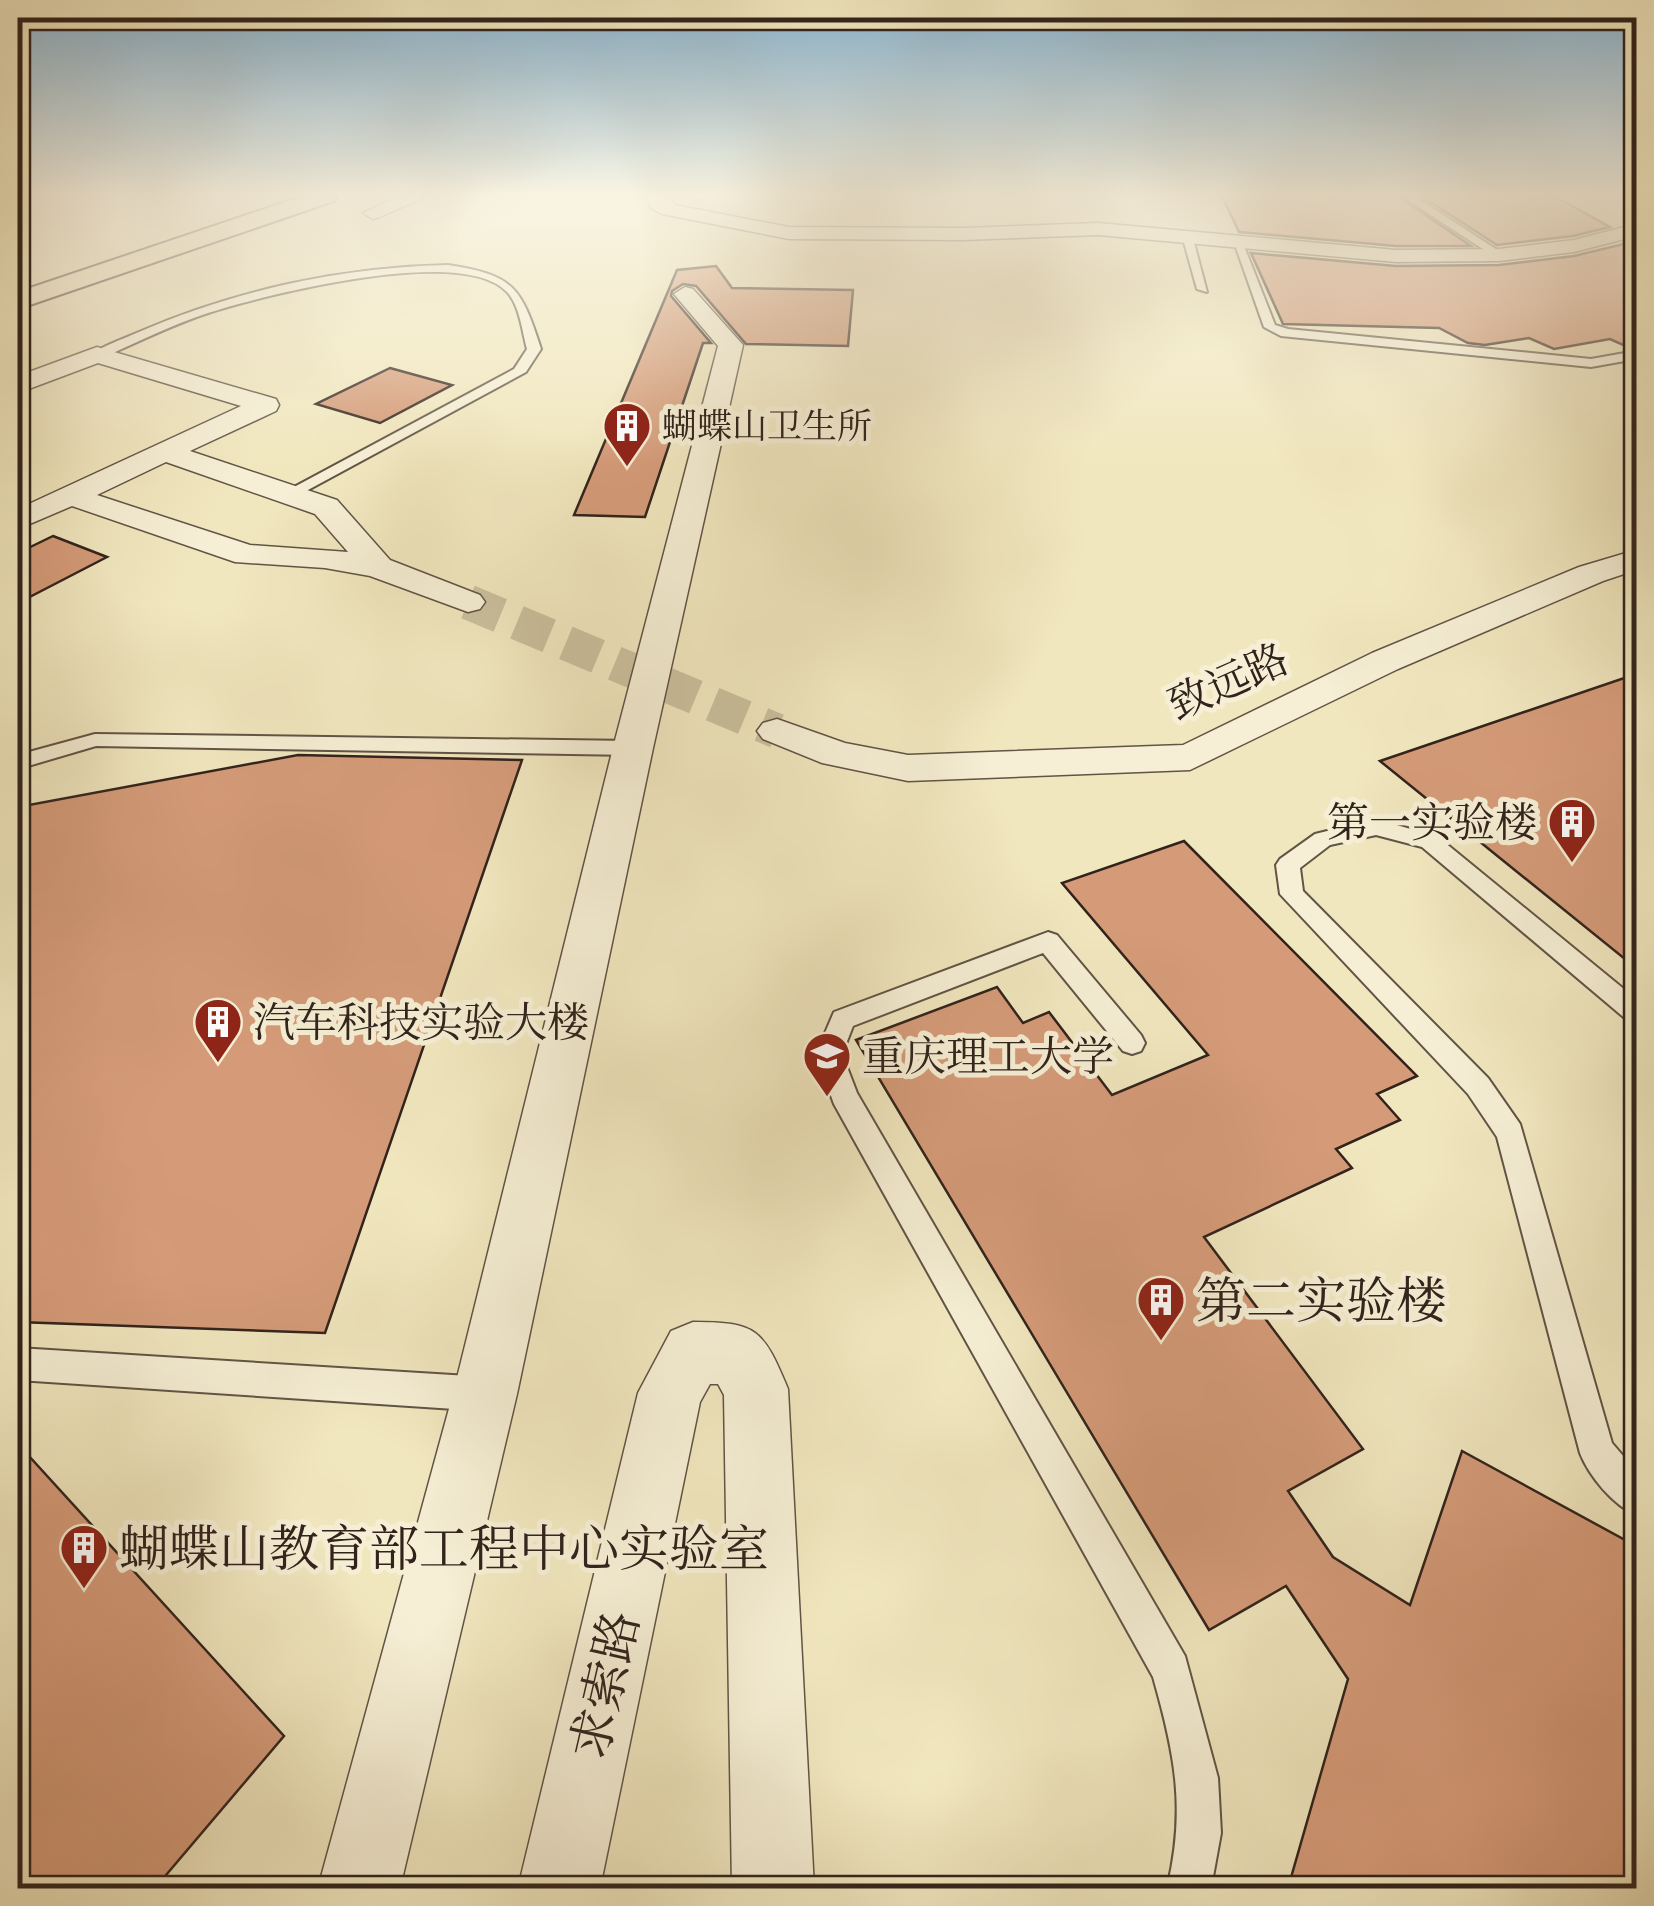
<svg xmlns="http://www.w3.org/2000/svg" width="1654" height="1906" font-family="'IM FELL DW Pica','Noto Serif SC',serif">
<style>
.building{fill:#d59b79;stroke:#31231c;stroke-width:2.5}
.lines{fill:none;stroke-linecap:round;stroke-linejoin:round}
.street-tunnel{stroke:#cbc09e;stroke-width:35;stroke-dasharray:35 18;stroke-linecap:butt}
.lane-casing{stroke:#615445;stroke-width:4}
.street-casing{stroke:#615445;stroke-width:3}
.primary-casing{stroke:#31231c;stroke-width:4}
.lane{fill:#f6efd5;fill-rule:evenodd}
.street{fill:#f6efd5;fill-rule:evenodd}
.primary{fill:#f1e7bf;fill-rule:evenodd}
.labels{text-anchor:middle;stroke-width:10;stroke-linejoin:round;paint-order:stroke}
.far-poi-label{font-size:35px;fill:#31231c;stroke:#f6efd5;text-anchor:start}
.street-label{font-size:42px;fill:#31231c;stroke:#f6efd5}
.poi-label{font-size:42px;fill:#31231c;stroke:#f6efd5;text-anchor:start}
.near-poi-label{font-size:50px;fill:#31231c;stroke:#f6efd5;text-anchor:start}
.near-street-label{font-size:50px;fill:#31231c;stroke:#f6efd5}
</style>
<rect width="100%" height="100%" fill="#f1e7bf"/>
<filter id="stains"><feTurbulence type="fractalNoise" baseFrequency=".002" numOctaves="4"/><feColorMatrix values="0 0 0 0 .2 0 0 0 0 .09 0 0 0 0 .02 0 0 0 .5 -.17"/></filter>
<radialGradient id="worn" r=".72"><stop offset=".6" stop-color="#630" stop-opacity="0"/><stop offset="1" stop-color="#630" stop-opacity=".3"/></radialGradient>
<!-- building -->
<path class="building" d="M 1222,196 L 1398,196 L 1471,246 L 1396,246 L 1239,232 Z
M 1421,196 L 1554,196 L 1610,227 L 1573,236 L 1497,245 Z
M 1636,241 L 1636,348 L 1630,348 L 1610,339 L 1554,349 L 1529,338 L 1485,345 L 1468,343 L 1439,328 L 1283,324 L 1251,253 L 1396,266 L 1499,265 L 1574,256 Z
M 716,266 L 732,288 L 853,290 L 848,346 L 746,344 L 696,286 L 683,284 L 672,291 L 671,296 L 711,343 L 703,343 L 645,517 L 574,515 L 677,270 Z
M 390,368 L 452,385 L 380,423 L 316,404 Z
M 53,536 L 107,557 L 18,603 L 18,553 Z
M 1636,674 L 1636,968 L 1380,761 Z
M 298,755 L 522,760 L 325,1333 L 18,1322 L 18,807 Z
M 1184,841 L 1417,1076 L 1377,1094 L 1400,1120 L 1336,1149 L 1352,1168 L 1204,1237 L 1363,1449 L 1288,1491 L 1333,1557 L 1410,1605 L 1462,1451 L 1636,1546 L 1636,1888 L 1288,1888 L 1348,1679 L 1286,1586 L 1209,1630 L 856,1040 L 997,987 L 1023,1023 L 1049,1012 L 1112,1095 L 1208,1055 L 1062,883 Z
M 18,1444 L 284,1736 L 155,1888 L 18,1888 Z"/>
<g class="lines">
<!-- street-tunnel -->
<path class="street-tunnel" d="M 468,602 L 777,731"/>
<!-- lane casing -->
<g class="lane-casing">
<path id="lane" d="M 1402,196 L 1414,196 L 1505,255 L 1495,257 Z
M 1187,232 L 1192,235 L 1207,292 L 1197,289 L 1182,235 Z
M 1233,239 L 1242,241 L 1275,325 L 1288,329 L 1591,359 L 1636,351 L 1636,359 L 1591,367 L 1281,336 L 1264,327 Z
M 448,265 C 514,275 521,287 541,349 L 526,372 L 295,497 L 281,494 L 514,369 L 527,349 C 522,331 520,306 507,292 C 462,244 265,295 208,313 C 172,325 137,342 102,358 L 90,355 C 104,345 123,339 139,332 C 236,290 343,267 448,265 Z
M 95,734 L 633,741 L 643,748 L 633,755 L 96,746 L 18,769 L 18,755 Z
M 1376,819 L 1438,837 L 1636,999 L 1636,1023 L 1627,1020 L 1422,847 L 1376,835 L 1330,845 L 1300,868 L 1303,891 L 1488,1078 L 1520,1124 L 1612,1443 L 1636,1471 L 1636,1515 C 1613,1505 1589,1476 1580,1453 L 1497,1137 L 1468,1094 L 1280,894 L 1276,865 L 1280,859 L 1315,834 Z
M 1048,932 L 1057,935 L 1141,1035 L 1145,1043 L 1141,1051 L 1132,1054 L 1123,1051 L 1043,953 L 853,1026 L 842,1054 L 857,1093 L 1185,1656 L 1218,1778 L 1221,1833 L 1211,1888 L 1167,1888 C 1186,1810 1175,1754 1153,1677 L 834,1104 L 816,1054 L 834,1012 Z
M 18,1348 L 485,1377 L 497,1382 L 502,1394 L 497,1406 L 485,1411 L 18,1380 Z"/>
</g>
<!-- street casing -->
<g class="street-casing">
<path id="street" d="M 400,196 L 427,196 L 380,217 L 373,219 L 363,213 Z
M 647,196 L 667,196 L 675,205 L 789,227 L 963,228 L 1098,223 L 1396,250 L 1499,249 L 1574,240 L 1636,224 L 1636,236 L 1574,252 L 1499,261 L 1396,262 L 1098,235 L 963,240 L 789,239 L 662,214 L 651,208 Z
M 685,287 L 693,289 L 743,345 L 653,748 L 517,1394 L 400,1888 L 318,1888 L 453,1394 L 613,748 L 718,346 L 674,294 Z
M 97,347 L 276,399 L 279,405 L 276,411 L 190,451 L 337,500 L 390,560 L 480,595 L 485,602 L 480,609 L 468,612 L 370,576 L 325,568 L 235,562 L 72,506 L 18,529 L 18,509 L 241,406 L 98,363 L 18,393 L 18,376 ZM 166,462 L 315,514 L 348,552 L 250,545 L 97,495 Z
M 1636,550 L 1636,570 L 1603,581 L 1398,669 L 1190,770 L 908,781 L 822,763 L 763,739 L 757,731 L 763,723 L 777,719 L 845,743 L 908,755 L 1183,745 L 1372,653 L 1579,567 Z
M 693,1322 C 757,1322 763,1329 788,1389 L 814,1888 L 732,1888 L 724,1395 L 718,1384 L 710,1384 L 700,1402 L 600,1888 L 518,1888 L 638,1393 L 671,1331 Z"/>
</g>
<!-- primary casing -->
<g class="primary-casing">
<path id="primary" d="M 303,196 L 337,196 L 334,201 L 18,309 L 18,292 Z"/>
</g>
<!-- lane -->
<use href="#lane" class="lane"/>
<!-- street -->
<use href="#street" class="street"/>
<!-- primary -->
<use href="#primary" class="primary"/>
</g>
<!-- sky -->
<linearGradient id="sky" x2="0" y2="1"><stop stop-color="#8ab8d6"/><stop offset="0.42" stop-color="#f9f4e2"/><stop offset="1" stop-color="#f9f4e2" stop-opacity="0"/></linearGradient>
<rect width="1654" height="463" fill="url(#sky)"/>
<!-- icons -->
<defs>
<g id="building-pin" transform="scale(2.5)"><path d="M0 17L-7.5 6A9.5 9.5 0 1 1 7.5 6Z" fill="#8f2418" stroke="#f6efd5"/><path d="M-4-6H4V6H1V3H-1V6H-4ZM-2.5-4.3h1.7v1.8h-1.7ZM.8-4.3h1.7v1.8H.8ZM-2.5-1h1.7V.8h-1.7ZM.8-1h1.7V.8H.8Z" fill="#fff"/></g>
<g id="university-pin" transform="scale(2.5)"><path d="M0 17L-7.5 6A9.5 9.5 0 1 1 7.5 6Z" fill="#8f2418" stroke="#f6efd5"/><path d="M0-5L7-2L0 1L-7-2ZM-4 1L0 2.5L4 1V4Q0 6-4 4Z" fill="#fff"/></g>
</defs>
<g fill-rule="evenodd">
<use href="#building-pin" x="627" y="426"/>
<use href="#building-pin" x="1572" y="822"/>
<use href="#building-pin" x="218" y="1022"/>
<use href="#university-pin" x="827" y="1056"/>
<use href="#building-pin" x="1161" y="1300"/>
<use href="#building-pin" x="84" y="1548"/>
</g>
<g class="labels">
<!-- far-poi labels -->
<g class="far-poi-label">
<text x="662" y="438">蝴蝶山卫生所</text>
</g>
<!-- street labels -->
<g class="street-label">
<text transform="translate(1228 681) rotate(-24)" y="15">致远路</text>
</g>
<!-- poi labels -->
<g class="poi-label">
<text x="1537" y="837" text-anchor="end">第一实验楼</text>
<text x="253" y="1037">汽车科技实验大楼</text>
<text x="862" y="1071">重庆理工大学</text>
</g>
<!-- near-poi labels -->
<g class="near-poi-label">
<text x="1196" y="1318">第二实验楼</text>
<text x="119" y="1566">蝴蝶山教育部工程中心实验室</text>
</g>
<!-- near-street labels -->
<g class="near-street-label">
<text transform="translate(604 1685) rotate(-77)" y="18">求索路</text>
</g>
</g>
<!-- margin -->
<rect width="1654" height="1906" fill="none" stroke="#f1e7bf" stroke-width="60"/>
<rect x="20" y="20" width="1614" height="1866" fill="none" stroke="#31231c" stroke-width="5"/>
<rect x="30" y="30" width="1594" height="1846" fill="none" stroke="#31231c" stroke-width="2.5"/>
<rect width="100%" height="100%" filter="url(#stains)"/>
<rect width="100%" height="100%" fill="url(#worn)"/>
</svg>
